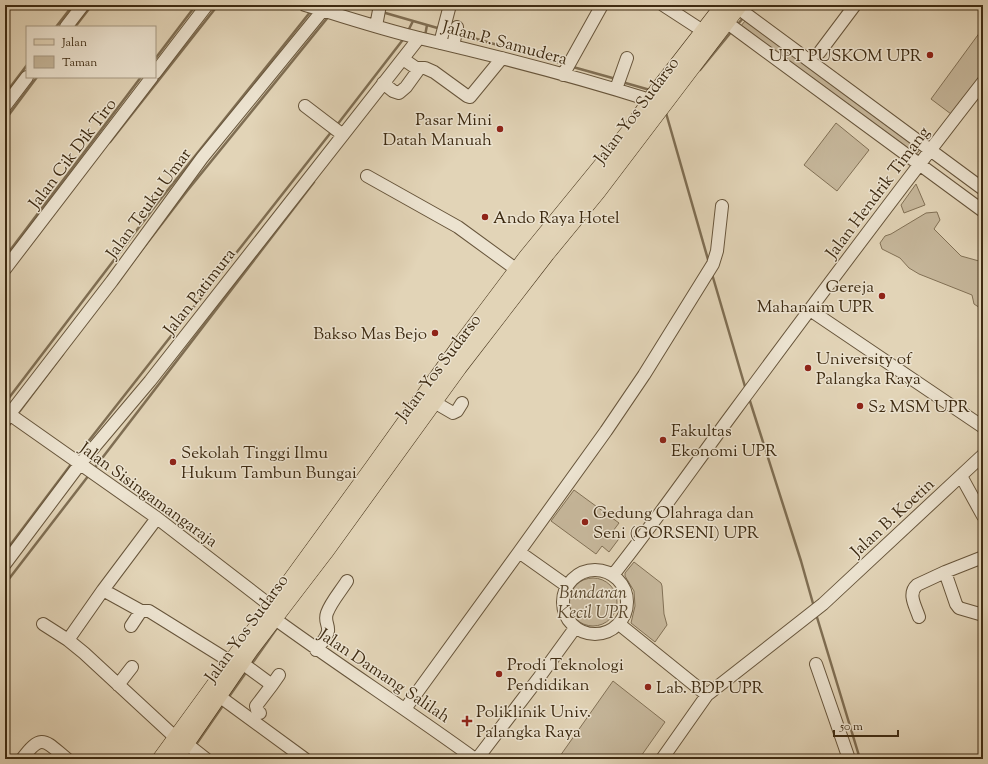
<svg xmlns="http://www.w3.org/2000/svg" width="988" height="764" font-family="'Sorts Mill Goudy',serif">
<style>
.green{fill:#c6b79b;stroke:#827156}
.lines{fill:none;stroke-linecap:round;stroke-linejoin:round}
.stream{stroke:#7f6e53;stroke-width:2.5}
.minor-casing{stroke:#67553b;stroke-width:14}
.major-casing{stroke:#3e2b12;stroke-width:16}
.minor{stroke:#ece3d0;stroke-width:12}
.major{stroke:#e2d4b7;stroke-width:15}
.poi-dot{fill:#8f2418;stroke:#ece3d0;stroke-width:1.5}
.labels{text-anchor:middle;stroke-width:3;stroke-linejoin:round;paint-order:stroke}
.street-label{font-size:17px;fill:#3e2b12;stroke:#ece3d0}
.poi-label{font-size:17px;fill:#3e2b12;stroke:#ece3d0;text-anchor:start}
.park-label{font-size:17px;font-style:italic;fill:#59472d;stroke:#ece3d0}
</style>
<rect width="100%" height="100%" fill="#e2d4b7"/>
<filter id="stains"><feTurbulence type="fractalNoise" baseFrequency=".005" numOctaves="4"/><feColorMatrix values="0 0 0 0 .2 0 0 0 0 .09 0 0 0 0 .02 0 0 0 .5 -.17"/></filter>
<radialGradient id="worn" r=".72"><stop offset=".6" stop-color="#630" stop-opacity="0"/><stop offset="1" stop-color="#630" stop-opacity=".3"/></radialGradient>
<!-- green -->
<path class="green" d="M 745,21 L 922,147 L 915,156 L 740,27 Z
M 983,28 L 983,73 L 951,114 L 931,99 Z
M 836,123 L 869,150 L 837,191 L 804,165 Z
M 916,184 L 925,205 L 904,213 L 901,205 Z
M 937,212 L 940,220 L 934,229 L 961,256 L 979,261 L 983,256 L 983,306 L 980,308 L 974,304 L 972,295 L 919,274 L 909,268 L 900,258 L 882,249 L 880,243 L 885,236 L 891,234 L 926,213 Z
M 574,490 L 619,523 L 613,531 L 621,536 L 609,552 L 602,546 L 596,554 L 551,521 Z
M 634,562 L 661,583 L 662,586 L 664,614 L 667,625 L 655,642 L 631,623 L 635,606 L 634,591 L 625,576 L 625,573 Z
M569 602a24 24 0 1 1 48 0a24 24 0 1 1-48 0Z
M 613,681 L 665,722 L 639,759 L 565,759 L 560,756 Z"/>
<g class="lines">
<!-- stream -->
<path class="stream" d="M 359,5 L 376,10
M 748,11 L 752,5
M 382,12 L 441,29
M 737,25 L 744,17
M 56,27 L 73,5
M 75,27 L 92,5
M 408,31 L 413,21
M 459,34 L 564,64
M 425,36 L 427,25
M 155,59 L 196,5
M 573,67 L 616,79
M 700,70 L 732,31
M 622,82 L 650,90
M 5,94 L 27,65
M 666,113 L 709,263
M 5,120 L 37,77
M 337,125 L 405,37
M 110,142 L 218,5
M 5,257 L 141,77
M 131,264 L 187,191 L 329,16
M 712,274 L 746,390
M 749,398 L 801,561 L 814,607
M 5,403 L 159,201 L 311,11
M 16,416 L 63,354
M 5,431 L 12,421
M 76,457 L 332,131
M 93,470 L 314,182
M 5,552 L 72,463
M 5,584 L 89,475
M 816,614 L 860,759
M 251,665 L 277,628
M 228,698 L 247,671
M 195,746 L 224,704
M 186,759 L 191,752"/>
<!-- minor casing -->
<g class="minor-casing">
<path id="minor" d="M 305,5 C 343,16 381,29 419,38 C 497,56 574,76 650,100
M 663,5 L 703,31
M 738,8 L 983,189
M 726,22 L 983,211
M 376,26 L 380,5
M 66,27 L 83,5
M 440,43 L 450,5
M 453,46 L 457,27
M 819,53 L 855,5
M 403,59 L 416,68 L 425,68 L 434,72 L 467,96 L 470,97 L 502,58
M 155,73 L 207,5
M 563,75 L 602,5
M 383,83 L 393,91 L 399,93 L 406,87 L 419,69
M 616,89 L 627,58
M 5,106 L 27,77
M 305,106 L 343,135
M 367,176 L 458,227 L 517,270
M 5,269 L 152,77
M 810,310 L 983,427
M 434,402 L 453,413 L 457,411 L 462,403
M 5,411 L 157,518 L 271,606
M 5,420 L 112,281 L 202,158 L 323,10
M 961,476 L 983,516
M 157,518 L 103,590 L 68,640 L 84,653 L 176,738
M 519,552 L 606,431 L 644,375 L 713,264 L 717,251 L 722,206
M 5,564 L 80,464 L 150,381 L 419,38
M563 602a32 32 0 1 1 64 0a32 32 0 1 1-64 0Z
M 945,572 L 956,604 L 959,608 L 983,615
M 613,575 C 655,522 693,467 733,413 C 815,302 898,191 983,82
M 103,590 L 141,611
M 919,617 C 916,607 907,594 917,585 L 945,572 L 983,557
M 275,619 C 341,667 409,711 475,759
M 43,624 L 68,640
M 619,624 L 707,695
M 131,626 L 141,611 L 149,611 L 231,662
M 316,650 C 320,645 327,638 328,631 C 329,625 324,621 327,613 C 331,602 340,592 347,581
M 242,663 L 272,685 L 256,706 L 257,710 L 260,713
M 816,664 L 849,759
M 118,685 L 132,667
M 272,685 L 279,675
M 219,696 L 305,759
M 405,709 L 519,552 L 567,586
M 187,744 L 206,759
M 22,759 C 42,732 45,741 67,759
M 477,759 L 538,679 L 575,628
M 662,759 L 707,695 L 823,604 L 983,455"/>
</g>
<!-- major casing -->
<g class="major-casing">
<path id="major" d="M 160,759 L 371,469 L 459,346 L 526,257 L 633,126 L 654,94 L 723,5
M 176,759 L 250,651 L 325,553 L 459,368 L 547,254 L 598,192 L 740,5"/>
</g>
<!-- minor -->
<use href="#minor" class="minor"/>
<!-- major -->
<use href="#major" class="major"/>
</g>
<!-- markers -->
<g class="poi-dot">
<circle cx="930" cy="55" r="4"/>
<circle cx="500" cy="129" r="4"/>
<circle cx="485" cy="217" r="4"/>
<circle cx="882" cy="296" r="4"/>
<circle cx="435" cy="333" r="4"/>
<circle cx="808" cy="368" r="4"/>
<circle cx="860" cy="406" r="4"/>
<circle cx="663" cy="440" r="4"/>
<circle cx="173" cy="462" r="4"/>
<circle cx="585" cy="522" r="4"/>
<circle cx="499" cy="674" r="4"/>
<circle cx="648" cy="687" r="4"/>
<path d="M465 715h4v4h4v4h-4v4h-4v-4h-4v-4h4z"/>
</g>
<g class="labels">
<!-- street labels -->
<g class="street-label">
<text transform="translate(505 42) rotate(15)" y="6">Jalan P. Samudera</text>
<text transform="translate(636 110) rotate(-53)" y="6">Jalan Yos Sudarso</text>
<text transform="translate(72 153) rotate(-53)" y="6">Jalan Cik Dik Tiro</text>
<text transform="translate(877 192) rotate(-53)" y="6">Jalan Hendrik Timang</text>
<text transform="translate(148 203) rotate(-54)" y="6">Jalan Teuku Umar</text>
<text transform="translate(199 291) rotate(-52)" y="6">Jalan Patimura</text>
<text transform="translate(438 367) rotate(-53)" y="6">Jalan Yos Sudarso</text>
<text transform="translate(149 494) rotate(36)" y="6">Jalan Sisingamangaraja</text>
<text transform="translate(892 517) rotate(-43)" y="6">Jalan B. Koetin</text>
<text transform="translate(246 628) rotate(-54)" y="6">Jalan Yos Sudarso</text>
<text transform="translate(385 675) rotate(34)" y="6">Jalan Damang Salilah</text>
</g>
<!-- poi labels -->
<g class="poi-label">
<text x="922" y="61" text-anchor="end">UPT PUSKOM UPR</text>
<text x="492" y="125" text-anchor="end">Pasar Mini<tspan x="492" dy="20">Datah Manuah</tspan></text>
<text x="493" y="223">Ando Raya Hotel</text>
<text x="874" y="292" text-anchor="end">Gereja<tspan x="874" dy="20">Mahanaim UPR</tspan></text>
<text x="427" y="339" text-anchor="end">Bakso Mas Bejo</text>
<text x="816" y="364">University of<tspan x="816" dy="20">Palangka Raya</tspan></text>
<text x="868" y="412">S2 MSM UPR</text>
<text x="671" y="436">Fakultas<tspan x="671" dy="20">Ekonomi UPR</tspan></text>
<text x="181" y="458">Sekolah Tinggi Ilmu<tspan x="181" dy="20">Hukum Tambun Bungai</tspan></text>
<text x="593" y="518">Gedung Olahraga dan<tspan x="593" dy="20">Seni (GORSENI) UPR</tspan></text>
<text x="507" y="670">Prodi Teknologi<tspan x="507" dy="20">Pendidikan</tspan></text>
<text x="656" y="693">Lab. BDP UPR</text>
<text x="476" y="717">Poliklinik Univ.<tspan x="476" dy="20">Palangka Raya</tspan></text>
</g>
<!-- park labels -->
<g class="park-label">
<text x="593" y="598">Bundaran<tspan x="593" dy="20">Kecil UPR</tspan></text>
</g>
</g>
<!-- margin -->
<rect width="988" height="764" fill="none" stroke="#e2d4b7" stroke-width="20"/>
<rect x="6" y="6" width="976" height="752" fill="none" stroke="#3e2b12" stroke-width="2"/>
<rect x="10" y="10" width="968" height="744" fill="none" stroke="#3e2b12"/>
<!-- legend -->
<rect x="26" y="26" width="130" height="52" fill="#ece3d0" stroke="#a69984"/>
<rect x="34" y="39" width="20" height="6" fill="#e2d4b7" stroke="#a69984"/>
<text x="62" y="46" font-size="12" fill="#3e2b12">Jalan</text>
<rect x="34" y="56" width="20" height="12" fill="#c6b79b" stroke="#a69984"/>
<text x="62" y="66" font-size="12" fill="#3e2b12">Taman</text>
<!-- scale -->
<path d="M834 730v6h64v-6" fill="none" stroke="#3e2b12" stroke-width="2"/>
<text x="840" y="730" font-size="12" fill="#3e2b12" stroke="#ece3d0" stroke-width="3" paint-order="stroke">50 m</text>
<rect width="100%" height="100%" filter="url(#stains)"/>
<rect width="100%" height="100%" fill="url(#worn)"/>
</svg>
